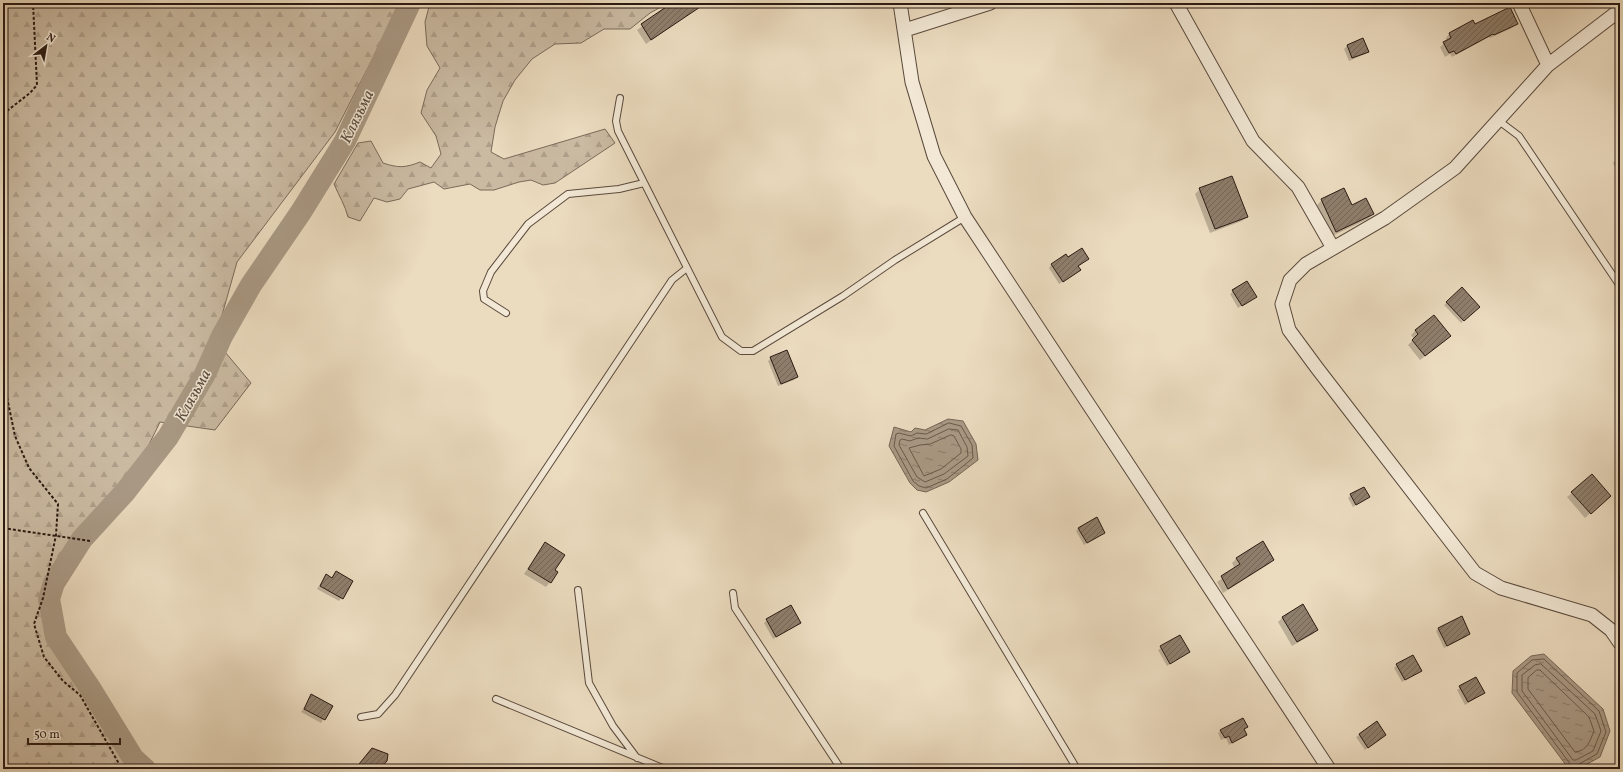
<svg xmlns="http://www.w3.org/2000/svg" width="1623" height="772" font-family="Vollkorn,serif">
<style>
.forest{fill:url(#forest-firs);stroke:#7a6a5a}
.water{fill:url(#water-ripples);stroke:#766656}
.shadow{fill:#0003}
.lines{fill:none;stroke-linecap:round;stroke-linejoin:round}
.shore{stroke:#6a5a4b;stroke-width:1}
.river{stroke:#a99984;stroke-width:22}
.building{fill:url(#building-hatch);stroke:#2a1a12}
.lane-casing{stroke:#5a4a3d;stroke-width:8}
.street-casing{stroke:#5a4a3d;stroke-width:15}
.path{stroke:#2a1a12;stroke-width:2;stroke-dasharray:3 2;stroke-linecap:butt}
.lane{stroke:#f2e8d5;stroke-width:6}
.street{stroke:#f2e8d5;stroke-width:13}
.labels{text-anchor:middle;stroke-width:3;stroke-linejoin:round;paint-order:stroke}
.water-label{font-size:16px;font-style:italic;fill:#5d4d40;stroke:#f2e8d5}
</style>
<defs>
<pattern id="forest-firs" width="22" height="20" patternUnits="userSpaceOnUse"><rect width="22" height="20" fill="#cabaa2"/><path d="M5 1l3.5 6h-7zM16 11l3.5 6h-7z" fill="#ae9f8a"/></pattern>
<pattern id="water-ripples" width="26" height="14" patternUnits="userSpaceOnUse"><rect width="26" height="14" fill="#a99984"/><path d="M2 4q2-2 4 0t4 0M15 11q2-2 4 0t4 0" fill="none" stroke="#8a7c6b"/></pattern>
<pattern id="building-hatch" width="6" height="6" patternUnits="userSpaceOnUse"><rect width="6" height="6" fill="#8e7e6c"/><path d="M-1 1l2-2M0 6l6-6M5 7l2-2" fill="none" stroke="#746657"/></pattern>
</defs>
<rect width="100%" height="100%" fill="#ebdbbf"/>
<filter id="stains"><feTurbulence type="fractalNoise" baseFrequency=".005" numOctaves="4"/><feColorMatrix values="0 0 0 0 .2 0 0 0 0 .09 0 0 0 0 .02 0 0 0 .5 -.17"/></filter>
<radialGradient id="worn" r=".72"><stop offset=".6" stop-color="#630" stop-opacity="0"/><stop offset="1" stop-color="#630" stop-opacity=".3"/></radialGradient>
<!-- forest -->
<path class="forest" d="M 3,3 L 401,3 L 335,132 L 237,262 L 215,340 L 251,383 L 215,430 L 160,422 L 141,461 L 68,547 L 44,598 L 72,669 L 129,764 L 135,769 L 3,769 Z
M 430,3 L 668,3 L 650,13 L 630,29 L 604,29 L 581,43 L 555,44 L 532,59 L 515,80 L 503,101 L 495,127 L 491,152 L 504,159 L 605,129 L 615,143 L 555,183 L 543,185 L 531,180 L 519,182 L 494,190 L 480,190 L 470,184 L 444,189 L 434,182 L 408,189 L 400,199 L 387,202 L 374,198 L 360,221 L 348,217 C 345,205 339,196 334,184 L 358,143 L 371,141 L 383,163 C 398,168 405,168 420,162 L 431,168 L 441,154 L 436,136 L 421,113 L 427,90 L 440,68 L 427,46 L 425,22 Z"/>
<!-- water -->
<path class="water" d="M 948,419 L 963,421 L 976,444 L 978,460 L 949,482 L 926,492 L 917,490 L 910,483 L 889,446 L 894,427 L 911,432 L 915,428 L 925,430 Z
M 1544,654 L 1603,709 L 1610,731 L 1600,757 L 1578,769 L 1569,769 L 1512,693 L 1513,671 L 1531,656 Z"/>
<!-- shadow -->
<path class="shadow" d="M 674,3 L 692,3 L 696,8 L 646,44 L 637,30 Z
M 1473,22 L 1474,25 L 1516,24 L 1512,28 L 1490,38 L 1489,37 L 1452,57 L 1450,54 L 1445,57 L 1440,47 L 1447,41 L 1446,38 L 1449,34 Z
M 1363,40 L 1368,51 L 1365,54 L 1349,61 L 1344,49 L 1347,46 Z
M 1620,157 L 1620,175 L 1613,163 Z
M 1200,189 L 1247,217 L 1242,221 L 1210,233 L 1195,194 Z
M 1322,200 L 1352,206 L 1373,214 L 1368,219 L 1332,236 L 1317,205 Z
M 1088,259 L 1077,267 L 1076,273 L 1059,284 L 1049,268 L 1051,265 Z
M 1462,289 L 1479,307 L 1461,323 L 1444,305 Z
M 1233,291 L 1256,297 L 1238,308 L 1230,294 Z
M 1416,330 L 1445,341 L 1420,360 L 1408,345 L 1414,339 L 1411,335 Z
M 771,358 L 796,377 L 794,380 L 778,386 L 768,361 Z
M 1572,493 L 1605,500 L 1585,518 L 1567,497 Z
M 1351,495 L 1369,497 L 1353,507 L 1348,498 Z
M 1079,528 L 1104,533 L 1084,545 L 1076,531 Z
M 1262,542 L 1273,560 L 1269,564 L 1223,593 L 1217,582 L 1235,569 L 1232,563 L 1236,559 Z
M 545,544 L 554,571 L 557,573 L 546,587 L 524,574 Z
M 336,572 L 352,582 L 339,601 L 317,589 L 326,575 L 331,578 Z
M 1303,606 L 1317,629 L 1313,634 L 1292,646 L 1278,622 L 1282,618 Z
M 767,620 L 800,623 L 773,639 L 764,623 Z
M 1439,628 L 1469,634 L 1466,637 L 1444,648 L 1436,631 Z
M 1179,636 L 1189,652 L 1167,666 L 1158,650 Z
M 1397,665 L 1420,671 L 1402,682 L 1394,668 Z
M 1476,678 L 1484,693 L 1465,705 L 1457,690 Z
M 312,696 L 331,706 L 321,723 L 301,712 Z
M 1377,723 L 1385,735 L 1365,750 L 1356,737 Z
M 1246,727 L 1243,730 L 1246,735 L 1229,745 L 1226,738 L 1221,740 L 1218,733 L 1221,731 Z"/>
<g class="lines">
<!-- shore -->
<path class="shore" d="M 949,423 L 961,426 L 972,445 L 973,458 L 947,479 L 926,488 L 919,486 L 913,481 L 894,446 L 896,434 L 899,433 L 911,436 L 917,433 L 926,434 Z
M 949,429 L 958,430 L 967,447 L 968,456 L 944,474 L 925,482 L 917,477 L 899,445 L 900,440 L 902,439 L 910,441 L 918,438 L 927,439 Z
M 951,435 L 954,436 L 961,449 L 961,453 L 941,469 L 924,476 L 909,448 L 920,445 L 930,444 Z
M 1541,664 L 1595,714 L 1601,731 L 1593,751 L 1576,760 L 1573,760 L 1522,691 L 1522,675 L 1535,665 Z
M 1537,670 L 1540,670 L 1589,717 L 1594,731 C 1590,741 1587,751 1575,752 L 1528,689 L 1528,678 Z
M 1572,769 L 1571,765 L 1517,692 L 1517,673 L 1532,660 L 1544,659 L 1599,711 L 1606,732 L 1597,754 L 1579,764 L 1577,769"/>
<!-- river -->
<path class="river" d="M 145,769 L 133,758 L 90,688 L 56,637 L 49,599 L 54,583 L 82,539 L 125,492 L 168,437 L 205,374 L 222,336 L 251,285 L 301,212 L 345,141 L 410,3"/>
</g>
<!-- building -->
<path class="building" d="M 672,3 L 706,3 L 651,40 L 641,24 Z
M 1510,7 L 1518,24 L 1494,35 L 1493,34 L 1456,54 L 1454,51 L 1449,53 L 1443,42 L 1451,38 L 1449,33 L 1473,20 L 1475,24 Z
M 1363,38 L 1369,52 L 1352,58 L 1347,45 Z
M 1232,176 L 1248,217 L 1215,229 L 1199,188 Z
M 1344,188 L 1352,205 L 1366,198 L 1374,214 L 1336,232 L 1321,199 Z
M 1082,248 L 1089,259 L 1078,266 L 1081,270 L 1063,282 L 1051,264 L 1066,254 L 1068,257 Z
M 1247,281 L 1257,297 L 1242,306 L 1232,290 Z
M 1462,287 L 1480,307 L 1464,321 L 1446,302 Z
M 1434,315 L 1451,336 L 1425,356 L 1412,340 L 1418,334 L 1415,330 Z
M 787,350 L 798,377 L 781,384 L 770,357 Z
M 1592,474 L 1611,496 L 1591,514 L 1571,492 Z
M 1364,487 L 1370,497 L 1356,505 L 1350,494 Z
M 1097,517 L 1105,533 L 1087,543 L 1078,528 Z
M 1263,541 L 1274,560 L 1228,589 L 1221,576 L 1240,564 L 1236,558 Z
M 545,542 L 565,555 L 555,570 L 558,572 L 551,583 L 528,569 Z
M 336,571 L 353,581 L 343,599 L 320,586 L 326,574 L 332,578 Z
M 1303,604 L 1318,630 L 1297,642 L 1282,617 Z
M 791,605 L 801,623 L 776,637 L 766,619 Z
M 1462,616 L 1470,634 L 1447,646 L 1438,628 Z
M 1180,635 L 1190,652 L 1170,664 L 1160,646 Z
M 1413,655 L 1422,671 L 1405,680 L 1396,664 Z
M 1476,677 L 1485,693 L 1468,702 L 1459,686 Z
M 311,694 L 333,706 L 325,720 L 304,709 Z
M 1243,718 L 1248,727 L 1244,729 L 1247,735 L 1232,743 L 1229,736 L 1225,738 L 1220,730 Z
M 1377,721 L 1386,735 L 1368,748 L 1359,734 Z
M 372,748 L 388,754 L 387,761 L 380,769 L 355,769 Z"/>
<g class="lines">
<!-- lane casing -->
<g class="lane-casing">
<path id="lane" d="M 620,98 L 616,121 L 618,131 L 722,337 L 741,351 L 753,351 L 843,296 L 895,260 L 965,217
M 1499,121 L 1519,136 L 1620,286
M 506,313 L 484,299 L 483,291 L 491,272 L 528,224 L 568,194 L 619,189 L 644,183
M 923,513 L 1077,769
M 578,590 L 589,683 L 613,726 L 637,758
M 733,593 L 735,608 L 841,769
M 496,699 L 665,769
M 361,717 L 378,714 L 395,695 L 672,280 L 687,268"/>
</g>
<!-- street casing -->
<g class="street-casing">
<path id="street" d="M 900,3 L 912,82 L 934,156 L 965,217 L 1329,769
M 1176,3 L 1253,141 L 1298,187 L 1333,248
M 1519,3 L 1548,65
M 1620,10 L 1548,65 L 1455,168 L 1385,218 L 1306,264 L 1290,280 L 1282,304 L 1289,330 L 1317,368 L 1475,573 L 1501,588 L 1592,615 L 1611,630 L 1620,643
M 905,30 L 990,3"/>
</g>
<!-- path -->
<path class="path" d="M 3,114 L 30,93 L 37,85 L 33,3
M 3,378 L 15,436 L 29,468 L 58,504 L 56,535 L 43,598 L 34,624 L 44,657 L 63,681 L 80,695 L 122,769
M 3,528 L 90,541"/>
<!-- lane -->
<use href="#lane" class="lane"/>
<!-- street -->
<use href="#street" class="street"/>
</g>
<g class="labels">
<!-- water labels -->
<g class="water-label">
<text transform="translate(356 116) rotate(-64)" y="6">Клязьма</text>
<text transform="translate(192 395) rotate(-61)" y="6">Клязьма</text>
</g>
</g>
<!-- margin -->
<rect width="1623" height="772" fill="none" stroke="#ebdbbf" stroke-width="16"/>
<rect x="4" y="4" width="1615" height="764" fill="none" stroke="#2a1a12" stroke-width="2"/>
<rect x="8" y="8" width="1607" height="756" fill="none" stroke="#2a1a12"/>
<!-- north arrow -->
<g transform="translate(46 46) rotate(31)" stroke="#f2e8d5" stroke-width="3" paint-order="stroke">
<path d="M0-3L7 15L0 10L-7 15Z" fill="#2a1a12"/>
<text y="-6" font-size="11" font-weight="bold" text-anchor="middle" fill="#2a1a12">N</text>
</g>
<!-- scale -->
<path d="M28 738v6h92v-6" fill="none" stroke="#2a1a12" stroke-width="2"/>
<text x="34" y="738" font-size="12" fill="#2a1a12" stroke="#f2e8d5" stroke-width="3" paint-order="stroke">50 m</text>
<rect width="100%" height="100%" filter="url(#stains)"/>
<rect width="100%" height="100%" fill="url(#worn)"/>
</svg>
